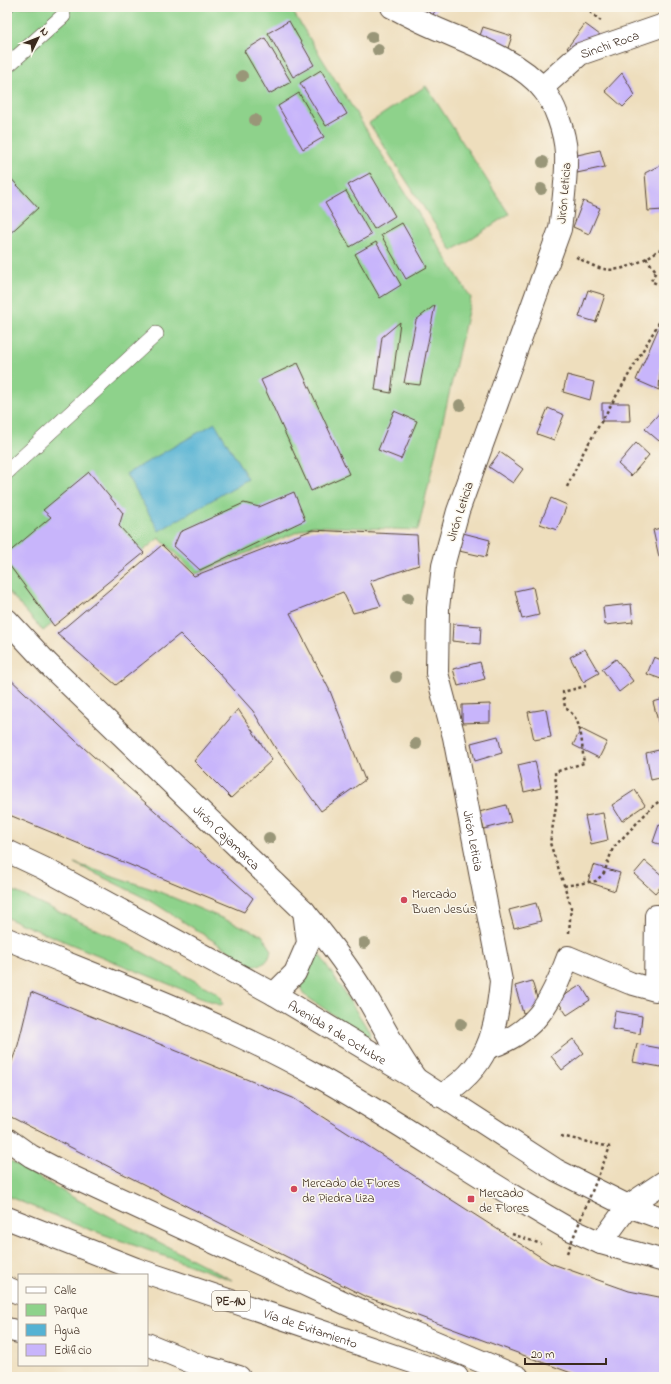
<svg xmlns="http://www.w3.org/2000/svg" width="671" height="1384" font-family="'Indie Flower',sans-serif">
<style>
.green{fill:#8ed28b;stroke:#647e54}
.water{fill:#55b2d3;stroke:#486e78}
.building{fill:#c8b5fb}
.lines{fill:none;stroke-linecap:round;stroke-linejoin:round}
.service-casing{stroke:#564536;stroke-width:16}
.pedestrian-casing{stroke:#564536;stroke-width:24}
.tertiary-casing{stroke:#564536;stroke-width:24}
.primary-casing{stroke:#564536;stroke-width:24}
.motorway-casing{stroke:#564536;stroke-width:24}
.path{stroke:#564536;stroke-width:2.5;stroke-dasharray:3 3;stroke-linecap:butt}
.service{stroke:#fff;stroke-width:15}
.pedestrian{stroke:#fff;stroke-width:22}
.tertiary{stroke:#fff;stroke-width:22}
.primary{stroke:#fff;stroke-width:22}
.motorway{stroke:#fff;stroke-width:22}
.path-bridge{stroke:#564536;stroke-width:2.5;stroke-dasharray:3 3;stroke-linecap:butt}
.tree{fill:#999678}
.poi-dot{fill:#d1495b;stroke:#fbf7ec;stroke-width:1.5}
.labels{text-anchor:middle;stroke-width:3;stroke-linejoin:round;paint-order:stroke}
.shield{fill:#fbf7ec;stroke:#75685c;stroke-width:1}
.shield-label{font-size:12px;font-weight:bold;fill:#3b2a1e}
.street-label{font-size:13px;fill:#3b2a1e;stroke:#fbf7ec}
.poi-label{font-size:13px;fill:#3b2a1e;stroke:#fbf7ec;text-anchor:start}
</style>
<rect width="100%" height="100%" fill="#fbf7ec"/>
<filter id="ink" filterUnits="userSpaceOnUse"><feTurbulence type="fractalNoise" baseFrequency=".025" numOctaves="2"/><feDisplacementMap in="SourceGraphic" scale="8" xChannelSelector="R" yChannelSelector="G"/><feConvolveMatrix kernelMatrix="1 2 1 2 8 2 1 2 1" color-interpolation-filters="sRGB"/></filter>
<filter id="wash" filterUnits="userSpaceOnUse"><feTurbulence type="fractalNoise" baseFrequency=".012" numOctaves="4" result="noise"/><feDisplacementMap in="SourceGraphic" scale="16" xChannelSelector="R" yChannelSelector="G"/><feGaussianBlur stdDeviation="0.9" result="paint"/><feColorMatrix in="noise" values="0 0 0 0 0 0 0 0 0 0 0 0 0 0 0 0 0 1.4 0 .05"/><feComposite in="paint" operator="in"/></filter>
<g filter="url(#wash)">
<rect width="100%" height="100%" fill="#eedebd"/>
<!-- green -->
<path class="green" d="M 7,7 L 290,7 L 471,298 L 418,530 L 312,526 L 196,574 L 159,538 L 43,631 L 7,590 Z
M 426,86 L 509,214 L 452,251 L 369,123 Z
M 74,863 L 155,890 L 262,935 L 271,949 C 270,962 263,966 251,965 L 151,901 Z
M 7,888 L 122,941 L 217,993 L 221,997 L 223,1004 L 220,1005 L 7,918 Z
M 316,952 L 318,952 L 369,1031 L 370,1034 L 368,1039 L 303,994 L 300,985 Z
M 7,1159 L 76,1199 L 232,1280 L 77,1225 L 7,1196 Z"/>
<!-- water -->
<path class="water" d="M 215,423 L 248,479 L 159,531 L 126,474 Z"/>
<g id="blocks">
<!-- building -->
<path class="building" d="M 7,7 L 16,7 L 7,16 Z
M 415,7 L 438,7 L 431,17 Z
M 289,21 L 314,65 L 293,77 L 268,33 Z
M 585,24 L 600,35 L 582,59 L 567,48 Z
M 483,27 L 512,36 L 506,54 L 477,44 Z
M 265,38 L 291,82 L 269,94 L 244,51 Z
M 321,70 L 347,114 L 326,126 L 300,83 Z
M 622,73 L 635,95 L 623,107 L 605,91 Z
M 299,93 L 324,137 L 303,149 L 278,106 Z
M 600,150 L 605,167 L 577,173 L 573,156 Z
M 664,163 L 664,210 L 648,211 L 645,173 Z
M 370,173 L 395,216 L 374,229 L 348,185 Z
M 7,174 L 38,208 L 7,236 Z
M 346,191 L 371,235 L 350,247 L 325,203 Z
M 583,201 L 600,208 L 589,234 L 573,227 Z
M 402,223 L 427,267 L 406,279 L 381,235 Z
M 376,242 L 401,285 L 380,298 L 355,254 Z
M 588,290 L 605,295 L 596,322 L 579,317 Z
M 435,305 L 420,385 L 404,383 L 416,320 Z
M 400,322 L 391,393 L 375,390 L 382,337 Z
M 659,327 L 664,330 L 664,348 L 662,347 L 659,390 L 636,380 Z
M 298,363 L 349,474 L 311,491 L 261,380 Z
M 567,375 L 594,382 L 590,400 L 563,392 Z
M 602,403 L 629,403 L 630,421 L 602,421 Z
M 548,408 L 564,415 L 554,440 L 537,434 Z
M 664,408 L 664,435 L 659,441 L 645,429 Z
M 394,411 L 417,421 L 401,459 L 378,450 Z
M 636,443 L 649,455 L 631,476 L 618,464 Z
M 500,452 L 523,469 L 513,483 L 489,467 Z
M 89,472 L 123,513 L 119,526 L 144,553 L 54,626 L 7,562 L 7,554 L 51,517 L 43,510 Z
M 294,492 L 305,520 L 200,570 L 174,546 L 180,532 L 244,503 L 259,507 Z
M 551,498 L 567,505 L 557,530 L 540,524 Z
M 664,527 L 664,556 L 659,557 L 653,530 Z
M 312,530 L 417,535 L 419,565 L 370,581 L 381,606 L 353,613 L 343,592 L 290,613 L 330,691 L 365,780 L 321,811 L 276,749 L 253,711 L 218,672 L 180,634 L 116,685 L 57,634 L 162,545 L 194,576 Z
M 463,533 L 490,540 L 486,557 L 459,551 Z
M 533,587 L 539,615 L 522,619 L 515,591 Z
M 631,604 L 633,622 L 605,625 L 603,607 Z
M 453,624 L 481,626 L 480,644 L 452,641 Z
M 585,649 L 599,673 L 583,682 L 570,657 Z
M 654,657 L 664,661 L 664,680 L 647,674 Z
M 616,659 L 633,681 L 619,692 L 602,669 Z
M 480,662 L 485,679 L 458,686 L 453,669 Z
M 7,676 L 75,740 L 253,898 L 244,912 L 7,814 Z
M 664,699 L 664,728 L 660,729 L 653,702 Z
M 490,704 L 490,722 L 462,723 L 462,705 Z
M 238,709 L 272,760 L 231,798 L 194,761 Z
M 546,709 L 551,737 L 534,740 L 528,712 Z
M 581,729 L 607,742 L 599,758 L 573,745 Z
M 498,736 L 502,753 L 475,761 L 471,743 Z
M 663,749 L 664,777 L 651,780 L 646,753 Z
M 535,761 L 541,788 L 524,792 L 518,765 Z
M 635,790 L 645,805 L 622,821 L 612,805 Z
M 506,805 L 511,822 L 484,829 L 479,812 Z
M 603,813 L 608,840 L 591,844 L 585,816 Z
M 659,825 L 664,827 L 664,846 L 653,842 Z
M 645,861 L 664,877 L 664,883 L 655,893 L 634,874 Z
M 593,865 L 620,873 L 615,891 L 588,882 Z
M 536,903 L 541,921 L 514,928 L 509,910 Z
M 532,981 L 540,1008 L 523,1013 L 515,986 Z
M 581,985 L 590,1000 L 567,1015 L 557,1000 Z
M 31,992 L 293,1098 L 550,1263 L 629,1291 L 664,1298 L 664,1377 L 582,1377 L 364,1296 L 7,1115 L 7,1074 L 18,1045 Z
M 615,1011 L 642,1016 L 640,1034 L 612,1029 Z
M 573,1039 L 584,1053 L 562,1070 L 551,1056 Z
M 637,1044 L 664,1049 L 661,1067 L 633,1062 Z"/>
</g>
</g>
<g filter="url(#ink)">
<use href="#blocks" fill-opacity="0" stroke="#564536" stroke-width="1"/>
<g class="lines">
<!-- service casing -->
<g class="service-casing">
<path id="service" d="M 7,66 L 63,16
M 7,472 L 156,334"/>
</g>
<!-- pedestrian casing -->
<g class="pedestrian-casing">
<g id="pedestrian">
<path id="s1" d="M 542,88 L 580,54 L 664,25"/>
<path d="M 487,1048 C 536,1033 551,1002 568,957 L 630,983 L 655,990 L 656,916 L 664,917"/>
</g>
</g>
<!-- tertiary casing -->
<g class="tertiary-casing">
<g id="tertiary">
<path id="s2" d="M 392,7 C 406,14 419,21 433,27 C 466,42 518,59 542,88 C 555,103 565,133 566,153 C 567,176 563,206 560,229 L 458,511 L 443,566 L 438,608 L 437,673 L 454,737 L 501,981 C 496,1033 488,1069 440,1096"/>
<path id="s3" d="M 7,620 L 48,664 L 304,911 C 328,940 351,970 370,1003 C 385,1029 398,1055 416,1079"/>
<path d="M 628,1206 L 664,1182"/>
</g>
</g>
<!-- primary casing -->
<g class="primary-casing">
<g id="primary">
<path id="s4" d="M 7,851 L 43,868 L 274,994 L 416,1079 L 556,1170 L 628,1206 L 664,1219"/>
<path d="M 7,939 C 109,981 215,1019 312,1073 C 399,1121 480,1179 567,1228 L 601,1243 L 664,1261"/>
<path d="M 274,994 L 295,973 L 308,943 L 304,911"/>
<path d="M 601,1243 L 628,1206"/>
</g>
</g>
<!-- motorway casing -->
<g class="motorway-casing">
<g id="motorway">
<path d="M 7,1139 L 31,1156 L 66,1174 L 371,1315 L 518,1377"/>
<path id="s5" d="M 7,1218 L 136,1269 L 457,1377"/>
<path d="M 7,1288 L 19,1293"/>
<path d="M 7,1329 L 19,1332"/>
<path d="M 147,1344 L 196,1364 L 239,1377"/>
</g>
</g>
<!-- path -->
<path class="path" d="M 585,8 L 601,21
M 576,257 C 584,261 595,268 604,269 C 624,273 649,258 664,246
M 646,258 L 656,271 L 651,281 L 664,287
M 567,487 L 583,453 L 664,314
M 564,886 L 596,881 L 604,873 L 613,848 L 654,805 L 661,800 L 664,801
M 569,933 L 571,906 L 550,843 L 557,800 L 555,772 L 584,763 C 581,744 584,719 565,708 L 563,692 L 586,686
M 561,1136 L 610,1147
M 512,1234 L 541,1244"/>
<!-- service -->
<use href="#service" class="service"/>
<!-- pedestrian -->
<use href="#pedestrian" class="pedestrian"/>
<!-- tertiary -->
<use href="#tertiary" class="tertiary"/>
<!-- primary -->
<use href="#primary" class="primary"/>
<!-- motorway -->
<use href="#motorway" class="motorway"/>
<!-- path-bridge -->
<path class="path-bridge" d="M 567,1253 L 610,1147"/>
</g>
<!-- trees -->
<g class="tree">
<circle cx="372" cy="37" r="6"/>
<circle cx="378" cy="50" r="6"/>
<circle cx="242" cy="76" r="6"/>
<circle cx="255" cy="120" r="6"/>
<circle cx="543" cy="162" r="6"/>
<circle cx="541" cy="189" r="6"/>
<circle cx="460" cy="405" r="6"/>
<circle cx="408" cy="598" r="6"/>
<circle cx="396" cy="677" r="6"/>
<circle cx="416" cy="744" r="6"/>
<circle cx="269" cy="838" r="6"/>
<circle cx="364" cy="943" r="6"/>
<circle cx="461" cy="1024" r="6"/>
</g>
</g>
<!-- markers -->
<g class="poi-dot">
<circle cx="404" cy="900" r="4"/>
<circle cx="294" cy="1189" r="4"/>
<rect x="467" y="1195" width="8" height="8" rx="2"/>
</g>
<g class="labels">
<!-- shield labels -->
<rect class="shield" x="212" y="1291" width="38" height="20" rx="3"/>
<g class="shield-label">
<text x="231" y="1305">PE-1N</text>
</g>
<!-- street labels -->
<g class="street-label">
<text dy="5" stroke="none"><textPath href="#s1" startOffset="82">Sinchi Roca</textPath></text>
<text transform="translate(563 193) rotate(-85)" y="5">Jirón Leticia</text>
<text transform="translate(459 511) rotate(-72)" y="5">Jirón Leticia</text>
<text dy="5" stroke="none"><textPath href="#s3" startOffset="309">Jirón Cajamarca</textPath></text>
<text dy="5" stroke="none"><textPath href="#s2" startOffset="954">Jirón Leticia</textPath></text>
<text dy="5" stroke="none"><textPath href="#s4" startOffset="377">Avenida 9 de Octubre</textPath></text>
<text dy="5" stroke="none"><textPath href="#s5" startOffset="323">Vía de Evitamiento</textPath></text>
</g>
<!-- poi labels -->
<g class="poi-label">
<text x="412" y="898">Mercado<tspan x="412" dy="15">Buen Jesús</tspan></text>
<text x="302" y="1187">Mercado de Flores<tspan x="302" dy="15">de Piedra Liza</tspan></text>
<text x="479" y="1197">Mercado<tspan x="479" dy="15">de Flores</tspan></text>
</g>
</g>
<!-- margin -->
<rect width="671" height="1384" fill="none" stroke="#fbf7ec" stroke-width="24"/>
<!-- legend -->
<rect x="18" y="1274" width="130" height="92" fill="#fbf7ec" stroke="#aea59a"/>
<rect x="26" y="1287" width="20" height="6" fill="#ffffff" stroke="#aea59a"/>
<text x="54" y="1294" font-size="12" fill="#3b2a1e">Calle</text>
<rect x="26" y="1304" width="20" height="12" fill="#8ed28b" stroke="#aea59a"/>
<text x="54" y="1314" font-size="12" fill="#3b2a1e">Parque</text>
<rect x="26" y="1324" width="20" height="12" fill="#55b2d3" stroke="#aea59a"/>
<text x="54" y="1334" font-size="12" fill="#3b2a1e">Agua</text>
<rect x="26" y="1344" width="20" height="12" fill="#c8b5fb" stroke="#aea59a"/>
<text x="54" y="1354" font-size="12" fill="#3b2a1e">Edificio</text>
<!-- north arrow -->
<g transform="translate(38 38) rotate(47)" stroke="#fbf7ec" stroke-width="3" paint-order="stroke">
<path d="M0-3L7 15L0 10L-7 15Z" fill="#3b2a1e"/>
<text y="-6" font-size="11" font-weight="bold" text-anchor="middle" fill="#3b2a1e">N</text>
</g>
<!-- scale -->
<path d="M525 1358v6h81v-6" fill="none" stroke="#3b2a1e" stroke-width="2"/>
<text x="531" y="1358" font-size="12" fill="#3b2a1e" stroke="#fbf7ec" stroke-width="3" paint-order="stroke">20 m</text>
</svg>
